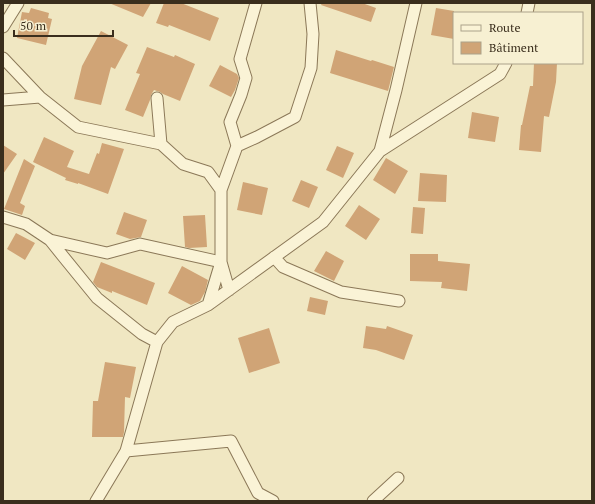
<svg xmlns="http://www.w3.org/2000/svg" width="595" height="504" font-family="'PT Serif',serif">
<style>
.building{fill:#d0a476}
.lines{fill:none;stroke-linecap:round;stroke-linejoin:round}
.street-casing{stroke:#8b7858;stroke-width:13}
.street{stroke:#faf3d6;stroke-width:11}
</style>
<rect width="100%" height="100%" fill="#f0e7c2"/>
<!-- building -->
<path class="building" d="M 109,3 L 151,3 L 143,17 Z
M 164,3 L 181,3 L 219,18 L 210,41 L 169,25 L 168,27 L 156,23 Z
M 322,3 L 362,3 L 376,8 L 371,22 L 321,5 Z
M 31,8 L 49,13 L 48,18 L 52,19 L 46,45 L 17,38 L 22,12 L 29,13 Z
M 436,8 L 454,11 L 454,39 L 431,35 Z
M 101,31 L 128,45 L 115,69 L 111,67 L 101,105 L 74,99 L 82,66 Z
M 147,47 L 174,57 L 175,55 L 195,64 L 180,101 L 163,94 L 160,92 L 154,90 L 151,95 L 150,100 L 143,117 L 125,110 L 140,74 L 136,73 Z
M 336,50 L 371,61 L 372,60 L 394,67 L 388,91 L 330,73 Z
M 534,63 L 557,63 L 556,82 L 549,117 L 544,116 L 541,152 L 519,150 L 521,125 L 522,125 L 530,86 L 533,86 Z
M 220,65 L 237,74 L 239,78 L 235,90 L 231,97 L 209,86 Z
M 472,112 L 499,117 L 495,142 L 468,138 Z
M 44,137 L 74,151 L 67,167 L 89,174 L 97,153 L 99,154 L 102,143 L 124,149 L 108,194 L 78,183 L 78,184 L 65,180 L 66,178 L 33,162 Z
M 3,145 L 17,154 L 3,174 Z
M 337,146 L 354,153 L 343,178 L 326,170 Z
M 386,158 L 408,171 L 395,194 L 373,180 Z
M 24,159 L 35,166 L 20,203 L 25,206 L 22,215 L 4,209 Z
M 420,173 L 447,175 L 446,202 L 418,201 Z
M 301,180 L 318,187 L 309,208 L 292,201 Z
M 243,182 L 268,188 L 262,215 L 237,210 Z
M 359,205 L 380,219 L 366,240 L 345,226 Z
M 413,207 L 425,208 L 423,234 L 411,233 Z
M 124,212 L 147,220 L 141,237 L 130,239 L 116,234 Z
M 205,215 L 207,247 L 189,248 L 185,247 L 183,216 Z
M 16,233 L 35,243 L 25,260 L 7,249 Z
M 326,251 L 344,261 L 334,281 L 314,271 Z
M 410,254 L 438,254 L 438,261 L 470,264 L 467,291 L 441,288 L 442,282 L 410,281 Z
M 101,262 L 155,283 L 147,305 L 112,291 L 112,293 L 97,287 L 93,282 Z
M 182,266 L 208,280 L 205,292 L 200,301 L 191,305 L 168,293 Z
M 310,297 L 328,301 L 325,315 L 307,311 Z
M 366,326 L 386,329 L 387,326 L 413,335 L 404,360 L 376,350 L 363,348 Z
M 269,328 L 280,363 L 249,373 L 238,338 Z
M 105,362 L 136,367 L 130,398 L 125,397 L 124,432 L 123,437 L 92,437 L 93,401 L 98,401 Z"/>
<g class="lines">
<!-- street casing -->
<g class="street-casing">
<path id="street" d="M 527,13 L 529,3
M 3,27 L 18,3
M 3,58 L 40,97
M 157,98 L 161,144
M 3,100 L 40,97 L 78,127 L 161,144 L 183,164 L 208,172 L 221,190
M 237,146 L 230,122 L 241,95 L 246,78 L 240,59 L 256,3
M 380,151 L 500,74 L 506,63
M 3,217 L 26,224 L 50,240 L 107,253 L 140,244 L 221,262 L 229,290
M 50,240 L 62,255 L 97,298 L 142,334 L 157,342
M 274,257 L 283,267 L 341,292 L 399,301
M 208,305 L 221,262 L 221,190 L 237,146 L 257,137 L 295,117 L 311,68 L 313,34 L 310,3
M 126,451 L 231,441 L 258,493 L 273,501
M 96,501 L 126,451 L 157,342 L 173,322 L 208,305 L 323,222 L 380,151 L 396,90 L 416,3
M 373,501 L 398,478"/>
</g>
<!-- street -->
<use href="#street" class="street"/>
</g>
<!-- border -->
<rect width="595" height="504" fill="none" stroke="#3a2e1d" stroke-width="8"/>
<!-- legend -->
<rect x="453" y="12" width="130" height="52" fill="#f7f0d2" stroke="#aba28a"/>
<rect x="461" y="25" width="20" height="6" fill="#faf3d6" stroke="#aba28a"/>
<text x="489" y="32" font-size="12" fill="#3a2e1d">Route</text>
<rect x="461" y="42" width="20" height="12" fill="#d0a476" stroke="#aba28a"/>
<text x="489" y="52" font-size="12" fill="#3a2e1d">Bâtiment</text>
<!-- scale -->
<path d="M14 30v6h99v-6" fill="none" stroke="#3a2e1d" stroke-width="2"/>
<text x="20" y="30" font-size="12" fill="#3a2e1d" stroke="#f7f0d2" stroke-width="3" paint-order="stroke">50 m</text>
</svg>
